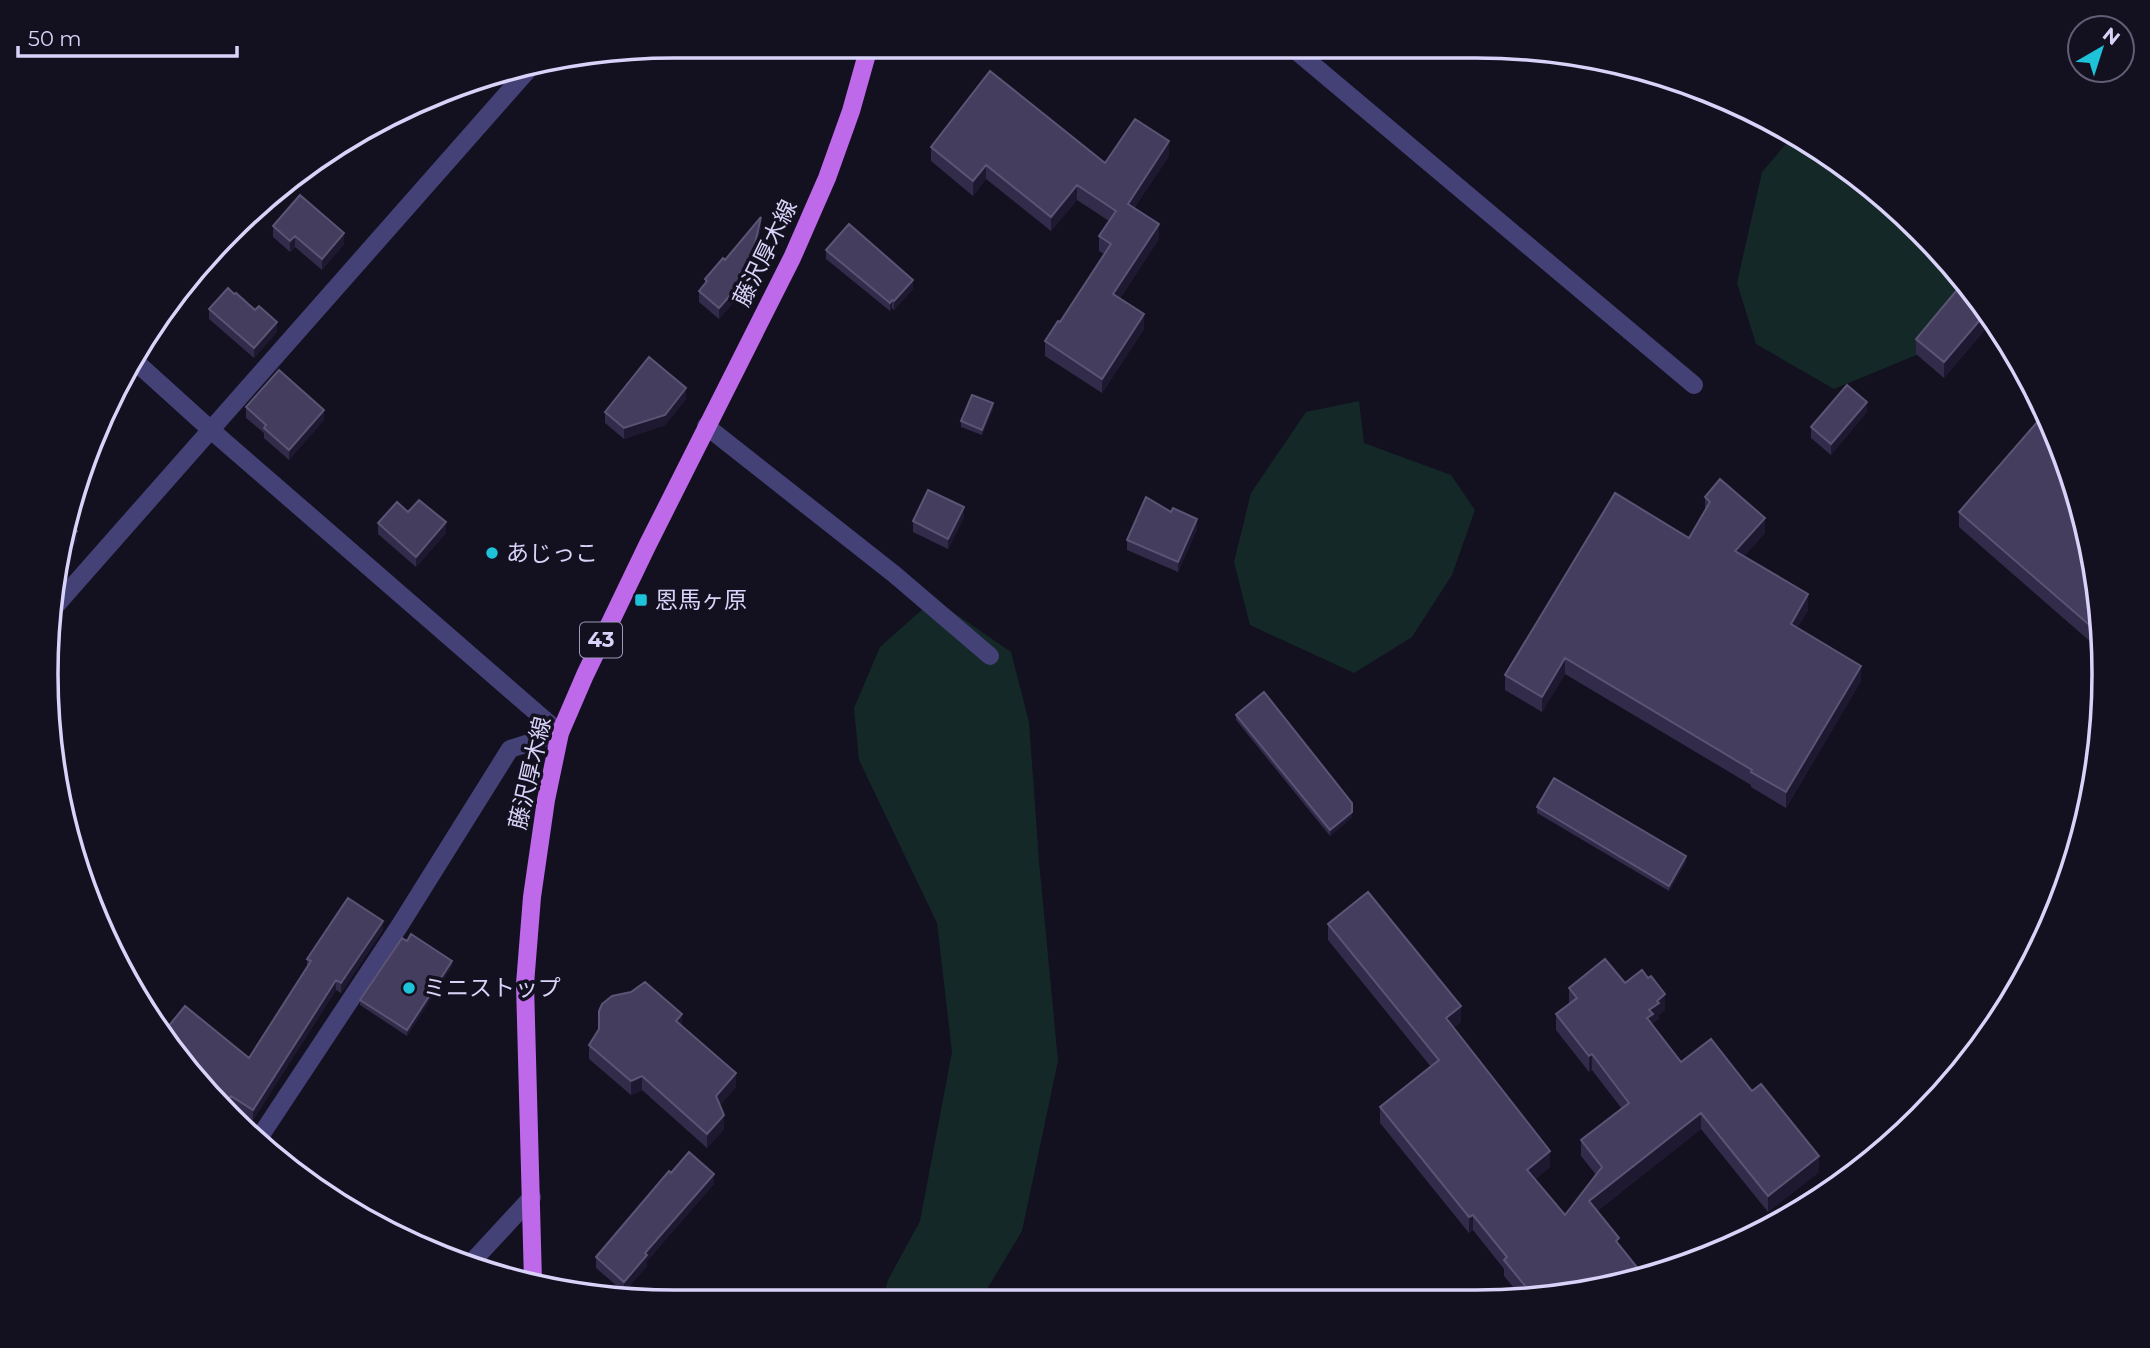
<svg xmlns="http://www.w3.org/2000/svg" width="2150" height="1348" font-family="Montserrat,'Noto Sans JP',sans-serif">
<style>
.green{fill:#142827}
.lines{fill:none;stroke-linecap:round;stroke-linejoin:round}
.minor{stroke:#444177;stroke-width:18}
.major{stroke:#bd69ea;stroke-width:18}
.wall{fill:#322b4a}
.shaded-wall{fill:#1e1831}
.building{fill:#443d5d;stroke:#5b5475;stroke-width:2}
.poi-dot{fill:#1fc3d9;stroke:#13101f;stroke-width:2.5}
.labels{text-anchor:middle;stroke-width:7;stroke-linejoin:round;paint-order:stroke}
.shield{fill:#13101f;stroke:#9e98b8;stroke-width:2}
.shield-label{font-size:21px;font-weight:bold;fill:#d9d3f9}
.street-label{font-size:23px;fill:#d9d3f9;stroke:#13101f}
.poi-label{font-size:23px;fill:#d9d3f9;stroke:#13101f;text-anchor:start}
.rim{fill:none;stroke:#d9d3f9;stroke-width:3.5}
</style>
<rect width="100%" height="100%" fill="#13101f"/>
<!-- green -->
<path class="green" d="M 1792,137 L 1859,176 L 1949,260 L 1994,323 L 1834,389 L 1756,344 L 1737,283 L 1762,172 Z
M 1359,401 L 1364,443 L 1451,475 L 1475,510 L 1452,575 L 1412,637 L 1354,673 L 1250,625 L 1234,562 L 1251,493 L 1306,412 Z
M 934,599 L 1011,652 L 1029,722 L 1039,861 L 1058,1061 L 1022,1231 L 981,1299 L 883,1298 L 888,1280 L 920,1221 L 952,1052 L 937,923 L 859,760 L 854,708 L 880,647 Z"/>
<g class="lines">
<!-- minor -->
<path class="minor" d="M 1294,49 L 1694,385
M 137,363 L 211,430 L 560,733
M 706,426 L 894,574 L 990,656
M 51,611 L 528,70
M 259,1138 L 400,925 L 510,749 L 560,733
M 470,1264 L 532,1197"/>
<!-- major -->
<path class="major" d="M 533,1281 L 525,984 L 532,897 L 546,800 L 560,733 L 585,675 L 647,546 L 792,258 L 827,178 L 851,111 L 869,47"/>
</g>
<!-- wall -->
<path class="wall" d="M 931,147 L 1105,163 L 1169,156 L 1134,208 L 1159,239 L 1120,298 L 1144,329 L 1102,393 L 1045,356 L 1045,341 L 1060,322 L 1104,254 L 1099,251 L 1099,236 L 1109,221 L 1077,200 L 1051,231 L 986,179 L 973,196 L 931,161 Z
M 273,226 L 344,244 L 322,270 L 295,247 L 290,252 L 273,237 Z
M 761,227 L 748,286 L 719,319 L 699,302 L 699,291 L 705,283 L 705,279 Z
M 826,250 L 913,289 L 894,310 L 892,308 L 890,311 L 826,259 Z
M 234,294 L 255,310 L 277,332 L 254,358 L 209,319 L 209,309 Z
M 1990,318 L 1990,324 L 1944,378 L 1916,354 L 1916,339 Z
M 2026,372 L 2042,407 L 2023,391 L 2023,376 Z
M 686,399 L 665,425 L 624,439 L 605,423 L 605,412 Z
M 246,407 L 324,420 L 289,460 L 264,438 L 264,433 L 246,418 Z
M 993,409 L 982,435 L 961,427 L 961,421 Z
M 1867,412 L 1831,455 L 1811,438 L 1811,427 Z
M 1705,497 L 1765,533 L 1744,556 L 1808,610 L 1797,628 L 1861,681 L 1786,808 L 1751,787 L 1751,785 L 1565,674 L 1542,712 L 1505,690 L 1505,675 L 1689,538 L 1705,511 Z
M 408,512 L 446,533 L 416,567 L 378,534 L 378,523 Z
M 1959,512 L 2099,592 L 2101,651 L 1959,527 Z
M 964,517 L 948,549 L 913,532 L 913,521 Z
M 1197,529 L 1178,572 L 1127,550 L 1127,540 Z
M 1236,715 L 1352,817 L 1330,836 L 1236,720 Z
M 1537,807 L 1686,862 L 1669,891 L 1537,813 Z
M 1328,924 L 1461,1022 L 1453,1028 L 1550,1167 L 1535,1179 L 1565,1215 L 1596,1175 L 1581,1156 L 1581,1140 L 1622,1109 L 1592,1070 L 1589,1072 L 1556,1030 L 1556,1014 L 1569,1004 L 1569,988 L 1625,983 L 1665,1010 L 1659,1015 L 1659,1019 L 1653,1023 L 1653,1025 L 1681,1062 L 1752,1091 L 1819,1172 L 1768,1212 L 1701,1129 L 1597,1211 L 1619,1244 L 1644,1276 L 1524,1300 L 1504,1276 L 1504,1269 L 1473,1230 L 1469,1233 L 1380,1123 L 1380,1107 L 1431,1067 L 1328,940 Z
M 383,930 L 341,993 L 336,990 L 253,1120 L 231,1106 L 230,1107 L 154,1026 L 163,1033 L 249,1058 L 307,967 L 307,959 Z
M 452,966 L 407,1036 L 360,1005 L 360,1000 Z
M 682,1026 L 736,1087 L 720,1105 L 724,1129 L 707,1148 L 642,1090 L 631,1095 L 589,1059 L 589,1045 Z
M 671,1173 L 714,1184 L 647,1261 L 647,1266 L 624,1292 L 596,1268 L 596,1257 Z"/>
<!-- shaded-wall -->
<path class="shaded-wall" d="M 1169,141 L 1169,156 L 1128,218 L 1128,204 Z
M 986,165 L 986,179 L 973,196 L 973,181 Z
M 1077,185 L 1077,200 L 1051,231 L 1051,217 Z
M 761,217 L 761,227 L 748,286 L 719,319 L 719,308 Z
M 1159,224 L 1159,239 L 1113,308 L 1113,294 Z
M 344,233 L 344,244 L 322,270 L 322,259 Z
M 295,236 L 295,247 L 290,252 L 290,241 Z
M 913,280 L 913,289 L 894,310 L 894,301 Z
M 892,300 L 892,308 L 890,311 L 890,303 Z
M 1986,313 L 1990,318 L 1990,324 L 1944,378 L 1944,362 Z
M 1144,314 L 1144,329 L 1102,393 L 1102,379 Z
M 277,322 L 277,332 L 254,358 L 254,348 Z
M 686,388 L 686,399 L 665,425 L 624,439 L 624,428 Z
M 1867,402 L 1867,412 L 1831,455 L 1831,444 Z
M 993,403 L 993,409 L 982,435 L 982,430 Z
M 324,410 L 324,420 L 289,460 L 289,450 Z
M 964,507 L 964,517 L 948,549 L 948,539 Z
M 1765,518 L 1765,533 L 1735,566 L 1735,551 Z
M 1197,519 L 1197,529 L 1178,572 L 1178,562 Z
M 446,522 L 446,533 L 416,567 L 416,557 Z
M 77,531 L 77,542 L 62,559 L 64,546 Z
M 1808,594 L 1808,610 L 1791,639 L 1791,624 Z
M 1565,658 L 1565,674 L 1542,712 L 1542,697 Z
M 1861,666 L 1861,681 L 1786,808 L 1786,792 Z
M 1352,812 L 1352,817 L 1330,836 L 1330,830 Z
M 1686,856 L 1686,862 L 1669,891 L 1669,886 Z
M 383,921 L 383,930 L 341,993 L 341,983 Z
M 452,961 L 452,966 L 407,1036 L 407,1030 Z
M 336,980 L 336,990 L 253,1120 L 253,1110 Z
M 1665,994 L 1665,1010 L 1659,1015 L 1659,1019 L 1653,1023 L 1653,1030 L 1647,1018 L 1649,1010 L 1657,1001 Z
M 1461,1006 L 1461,1022 L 1446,1034 L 1446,1018 Z
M 682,1014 L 682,1028 L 676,1021 Z
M 1592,1054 L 1592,1070 L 1589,1072 L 1589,1056 Z
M 736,1073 L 736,1087 L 716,1110 L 716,1096 Z
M 642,1076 L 642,1090 L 631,1095 L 631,1081 Z
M 231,1096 L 231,1106 L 230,1107 L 226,1103 Z
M 1701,1113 L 1701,1129 L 1589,1217 L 1589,1201 Z
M 724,1115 L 724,1129 L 707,1148 L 707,1134 Z
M 1550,1151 L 1550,1167 L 1527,1185 L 1527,1170 Z
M 1819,1156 L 1819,1172 L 1768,1212 L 1768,1196 Z
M 714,1174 L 714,1184 L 647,1261 L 647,1266 L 624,1292 L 624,1282 L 645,1253 Z
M 1473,1215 L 1473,1230 L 1469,1233 L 1469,1217 Z"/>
<!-- building -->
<path class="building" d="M 990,71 L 1105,163 L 1135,119 L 1169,141 L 1128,204 L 1159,224 L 1113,294 L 1144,314 L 1102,379 L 1045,341 L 1058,321 L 1060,322 L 1111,244 L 1099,236 L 1116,211 L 1077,185 L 1051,217 L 986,165 L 973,181 L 931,147 Z
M 300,195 L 344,233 L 322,259 L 295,236 L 290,241 L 273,226 Z
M 761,217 L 748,275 L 719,308 L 699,291 L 707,281 L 705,279 L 723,258 L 725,260 Z
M 849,224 L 913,280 L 894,301 L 892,300 L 890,303 L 826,250 Z
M 1962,284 L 1973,294 L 1986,313 L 1944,362 L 1916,339 Z
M 228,288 L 234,294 L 236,293 L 255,310 L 259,306 L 277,322 L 254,348 L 209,309 Z
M 649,357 L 686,388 L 665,415 L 624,428 L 605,412 Z
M 279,370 L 324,410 L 289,450 L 264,428 L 266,425 L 246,407 Z
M 2026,372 L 2031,382 L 2023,376 Z
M 1847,385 L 1867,402 L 1831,444 L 1811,427 Z
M 972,395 L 993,403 L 982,430 L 961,421 Z
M 2045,413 L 2071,472 L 2099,592 L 2101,635 L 1959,512 Z
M 1720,479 L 1765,518 L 1735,551 L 1808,594 L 1791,624 L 1861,666 L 1786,792 L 1751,772 L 1752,770 L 1565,658 L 1542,697 L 1505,675 L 1615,493 L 1689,538 L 1710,502 L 1705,497 Z
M 928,490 L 964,507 L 948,539 L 913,521 Z
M 1146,497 L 1171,512 L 1173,508 L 1197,519 L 1178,562 L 1127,540 Z
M 419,500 L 446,522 L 416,557 L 378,523 L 397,502 L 408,512 Z
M 69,524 L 77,531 L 64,546 Z
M 1264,692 L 1352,803 L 1352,812 L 1330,830 L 1236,715 Z
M 1554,778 L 1686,856 L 1669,886 L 1537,807 Z
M 1368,892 L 1461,1006 L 1446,1018 L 1550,1151 L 1527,1170 L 1565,1215 L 1602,1167 L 1581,1140 L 1629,1103 L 1592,1054 L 1589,1056 L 1556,1014 L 1577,998 L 1569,988 L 1605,959 L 1625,983 L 1642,970 L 1648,978 L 1651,976 L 1665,994 L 1657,1001 L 1659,1003 L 1649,1010 L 1653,1014 L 1647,1018 L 1681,1062 L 1711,1039 L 1752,1091 L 1761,1084 L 1819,1156 L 1768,1196 L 1701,1113 L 1589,1201 L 1619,1238 L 1616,1241 L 1644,1276 L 1535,1298 L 1504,1260 L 1507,1257 L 1473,1215 L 1469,1217 L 1380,1107 L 1439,1060 L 1328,924 Z
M 348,898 L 383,921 L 341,983 L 336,980 L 253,1110 L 231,1096 L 226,1103 L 154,1026 L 163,1033 L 185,1006 L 249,1058 L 311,961 L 307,959 Z
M 411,934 L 452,961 L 407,1030 L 360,1000 L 402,938 L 407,941 Z
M 645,982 L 682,1014 L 676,1021 L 736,1073 L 716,1096 L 724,1115 L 707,1134 L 642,1076 L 631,1081 L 589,1045 L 599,1029 L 599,1011 L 602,1004 L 612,996 L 631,992 Z
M 689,1152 L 714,1174 L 645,1253 L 647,1255 L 624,1282 L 596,1257 L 669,1171 L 671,1173 Z"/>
<!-- markers -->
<g class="poi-dot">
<circle cx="492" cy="553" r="7"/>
<rect x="634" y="593" width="14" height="14" rx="3.5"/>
<circle cx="409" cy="988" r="7"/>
</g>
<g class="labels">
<!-- shield labels -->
<rect class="shield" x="580" y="622.5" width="42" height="35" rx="5"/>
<g class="shield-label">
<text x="601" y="647">43</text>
</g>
<!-- street labels -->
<g class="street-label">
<text transform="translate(765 253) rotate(-64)" y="8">藤沢厚木線</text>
<text transform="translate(530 773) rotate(-77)" y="8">藤沢厚木線</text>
</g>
<!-- poi labels -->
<g class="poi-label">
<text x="506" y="561">あじっこ</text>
<text x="655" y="608">恩馬ヶ原</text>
<text x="423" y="996">ミニストップ</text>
</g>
</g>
<!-- crop -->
<path d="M0 0H2150V1348H0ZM674 58H1476A616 616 0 0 1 2092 674V674A616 616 0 0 1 1476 1290H674A616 616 0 0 1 58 674V674A616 616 0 0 1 674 58Z" fill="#13101f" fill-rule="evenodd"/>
<path class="rim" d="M674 58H1476A616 616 0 0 1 2092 674V674A616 616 0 0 1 1476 1290H674A616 616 0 0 1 58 674V674A616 616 0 0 1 674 58Z"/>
<!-- north arrow -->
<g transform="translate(2101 49) rotate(39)"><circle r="33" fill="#13101f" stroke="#625e76" stroke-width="2"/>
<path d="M0-5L12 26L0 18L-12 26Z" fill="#1fc3d9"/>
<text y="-10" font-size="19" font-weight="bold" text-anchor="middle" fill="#d9d3f9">N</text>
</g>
<!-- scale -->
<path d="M18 46v10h219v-10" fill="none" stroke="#d9d3f9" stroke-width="3.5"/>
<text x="28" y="46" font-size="21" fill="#d9d3f9" stroke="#13101f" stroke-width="5" paint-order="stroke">50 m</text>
</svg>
